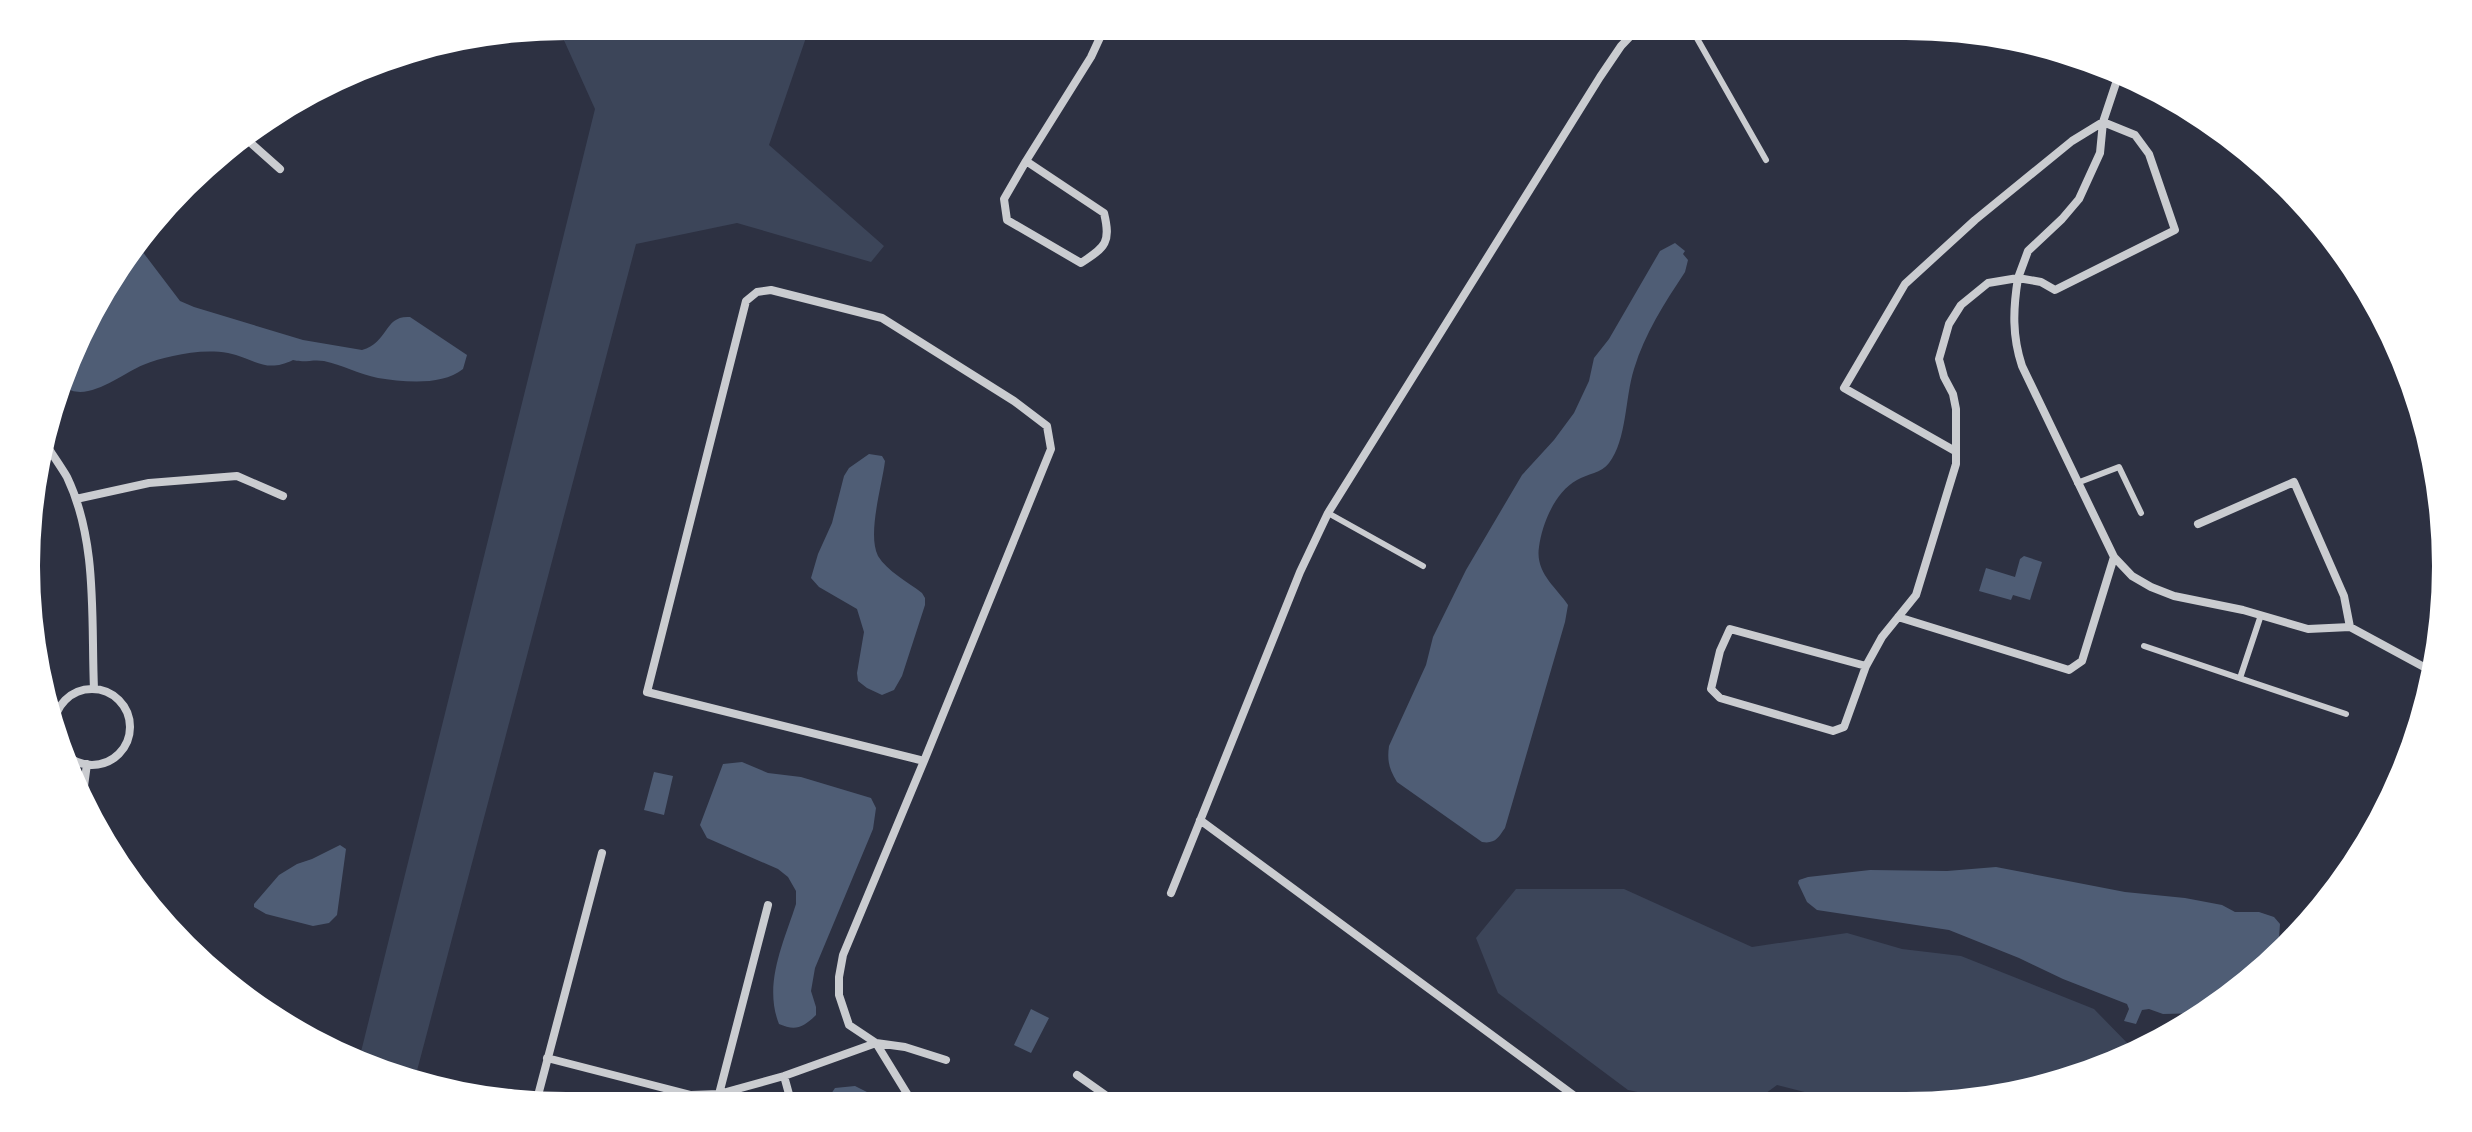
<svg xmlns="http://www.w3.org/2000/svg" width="2472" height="1132" font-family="Georgia,serif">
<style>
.green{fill:#3c4559}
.water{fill:#4f5d75}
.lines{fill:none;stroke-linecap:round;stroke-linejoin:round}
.service{stroke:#caccd0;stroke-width:6}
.minor{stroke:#caccd0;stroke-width:8}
</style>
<rect width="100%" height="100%" fill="#2d3142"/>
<!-- green -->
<path class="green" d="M 566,26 L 810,26 L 769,145 L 884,246 L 871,262 L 737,223 L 636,244 L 414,1082 L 358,1064 L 595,109 L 558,27 Z
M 1516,889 L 1624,889 L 1752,947 L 1847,933 L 1902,949 L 1961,956 L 2094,1009 L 2136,1052 L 2113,1065 L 1977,1101 L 1844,1102 L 1777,1085 L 1754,1102 L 1686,1102 L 1628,1090 L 1498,993 L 1476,938 Z"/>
<!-- water -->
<path class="water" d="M 1675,243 L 1685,251 L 1683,254 L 1688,260 L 1685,272 C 1664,304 1645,333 1634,369 C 1625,397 1627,440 1609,463 C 1602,473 1587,474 1577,480 C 1555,492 1542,524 1539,547 C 1535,573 1556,587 1568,605 L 1565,622 L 1505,828 C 1498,838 1495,844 1482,842 L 1397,782 C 1389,769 1387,761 1389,746 L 1426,665 L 1433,637 L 1466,570 L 1522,475 L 1554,440 L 1574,413 L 1589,381 L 1594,358 L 1609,339 L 1660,251 Z
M 139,247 L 180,301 L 194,307 L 303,340 L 362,350 C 389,342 384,315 410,317 L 467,355 L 463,369 C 442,386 404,382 378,378 C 359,374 342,365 324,361 C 313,359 304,363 293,360 C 265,374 254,358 228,353 C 210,350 190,352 173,356 C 163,358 152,361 143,365 C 123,373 85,405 64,386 L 74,367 L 98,296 Z
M 869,454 L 882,456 L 885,461 C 882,486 867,534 878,556 C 887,571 908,582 922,593 L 925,598 L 925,605 L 902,676 L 894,690 L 882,695 L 867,688 L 858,681 L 857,673 L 864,632 L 857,609 L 819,587 L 811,578 L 818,554 L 832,523 L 844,476 L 849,468 Z
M 2024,556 L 2042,562 L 2030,600 L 2013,595 L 2011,600 L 1979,591 L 1986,568 L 2015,577 L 2020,559 Z
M 742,762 L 768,773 L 801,777 L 871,798 L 876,808 L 873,829 L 815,968 L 811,991 L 816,1007 L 816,1015 C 803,1028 795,1031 779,1024 C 763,984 784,942 796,904 L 796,891 L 788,877 L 778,869 L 707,838 L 700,825 L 723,764 Z
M 654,772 L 673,776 L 664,815 L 644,810 Z
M 340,845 L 346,849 L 337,915 L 329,923 L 313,926 L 266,914 L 254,907 L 254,904 L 279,875 L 297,864 L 312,859 Z
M 1996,867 L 2125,892 L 2185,898 L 2222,905 L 2235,912 L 2259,912 L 2274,917 L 2280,924 L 2278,951 L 2235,994 L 2203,1013 L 2163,1014 L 2149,1009 L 2142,1010 L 2136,1024 L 2124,1021 L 2129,1009 L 2127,1004 L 2063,979 L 2019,958 L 1949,930 L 1817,910 L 1807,902 L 1798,883 L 1799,880 L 1808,877 L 1870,870 L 1947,871 Z
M 1031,1009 L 1049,1018 L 1031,1053 L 1014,1045 Z
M 855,1086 L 867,1092 L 880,1105 L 826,1105 L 827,1100 L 835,1088 Z"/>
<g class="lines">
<!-- service -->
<path class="service" d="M 1690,26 L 1766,160
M 2077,483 L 2119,467 L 2141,513
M 1328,513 L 1423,566
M 2144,646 L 2346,714
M 2240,678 L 2261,615"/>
<!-- minor -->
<path class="minor" d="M 243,136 L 280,169
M 1026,161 L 1104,213 C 1111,242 1106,247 1081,263 L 1007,220 L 1004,199 Z
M 1026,161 L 1091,57 L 1103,31 L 1119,26
M 771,290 L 882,318 L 1014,401 L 1047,426 L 1051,449 L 924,761 L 647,692 L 746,301 L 757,292 Z
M 44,441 C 51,453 60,465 67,477 C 98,542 91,619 94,689
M 1955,451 L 1844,388 L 1905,284 L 1975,220 L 2072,141 L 2103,122 L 2120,71
M 76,499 L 149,483 L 237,476 L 283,496
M 2198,524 L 2294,482 L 2344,596 L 2350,627
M 1898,617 L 2069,670 L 2082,661 L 2114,557
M 1730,629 L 1866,666 L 1844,727 L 1833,731 L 1720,698 L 1711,689 L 1720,651 Z
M 1866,666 L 1882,637 L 1916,595 L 1956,464 L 1956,409 L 1953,394 L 1944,377 L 1939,359 L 1949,324 L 1961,305 L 1988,283 L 2018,278 L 2028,251 L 2062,219 L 2079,199 L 2100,153 L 2103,122 L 2135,135 L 2149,154 L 2175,230 L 2055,290 L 2041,282 L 2018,278 C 2013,309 2012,336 2022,366 L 2114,557 L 2132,576 L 2151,587 L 2174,596 L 2243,610 L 2308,629 L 2350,627 L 2435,673
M54 727a38 38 0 1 1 76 0a38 38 0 1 1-76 0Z
M 82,801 L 87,764
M 1200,820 L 1584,1103
M 1171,893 L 1300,572 L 1328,513 L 1600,77 L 1621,46 L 1640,26
M 547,1058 L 691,1095 L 719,1094 L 784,1076 L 876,1043 L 905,1047 L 946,1060
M 1077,1075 L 1118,1104
M 784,1076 L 792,1105
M 719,1094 L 768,905
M 536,1103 L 602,853
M 914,1105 L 876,1043 L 849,1025 L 839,995 L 839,977 L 843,955 L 924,761"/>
</g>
<!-- crop -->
<path d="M0 0H2472V1132H0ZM566 40H1906A526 526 0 0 1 2432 566V566A526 526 0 0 1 1906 1092H566A526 526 0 0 1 40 566V566A526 526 0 0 1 566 40Z" fill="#fff" fill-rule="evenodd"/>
</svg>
